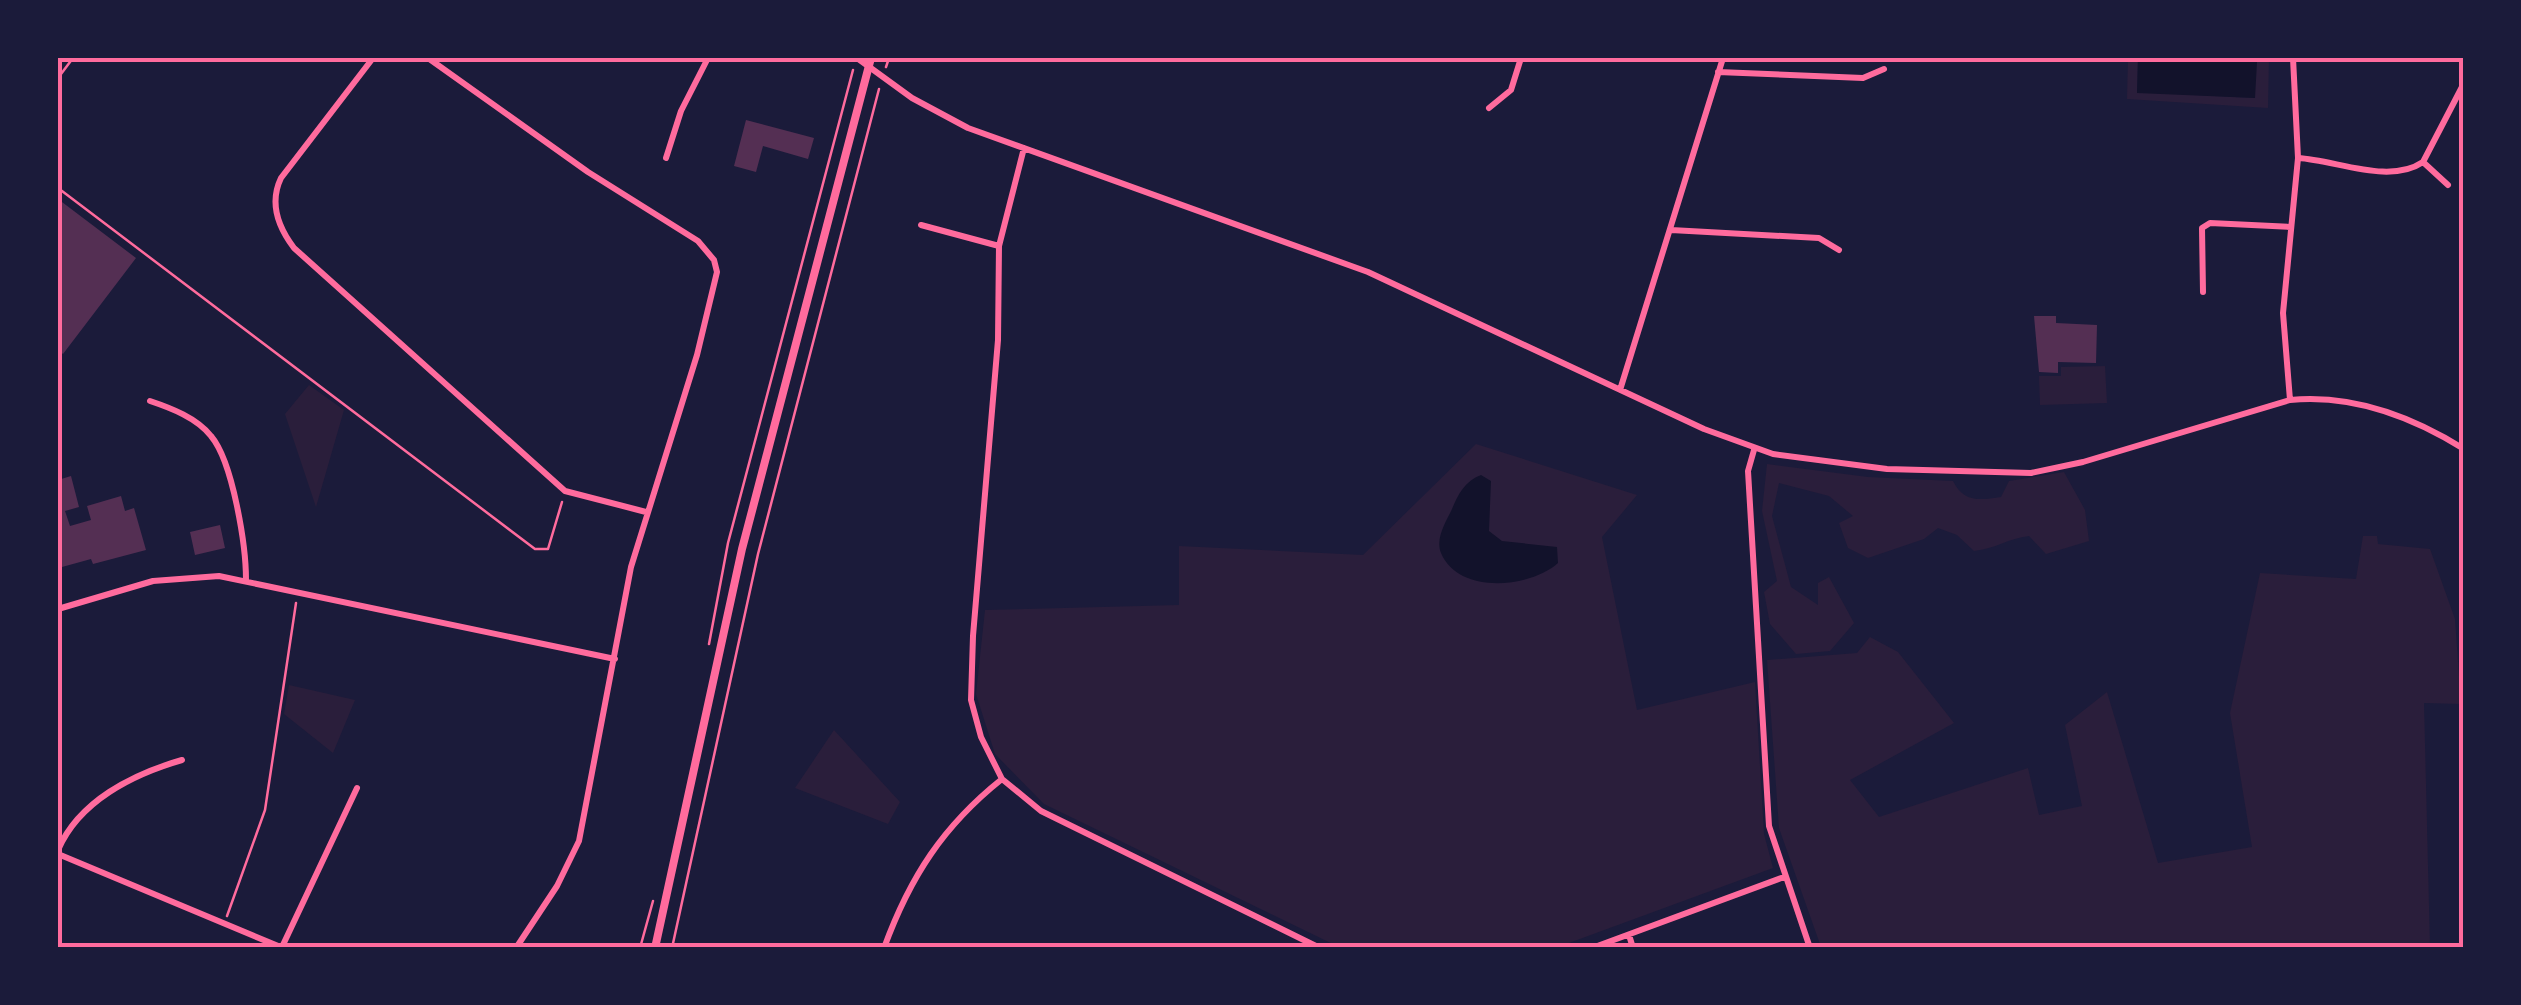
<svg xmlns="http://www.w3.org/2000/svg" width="2521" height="1005" font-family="Figtree,sans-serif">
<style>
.green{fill:#2a1e3b}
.water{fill:#12122b}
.building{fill:#542f53}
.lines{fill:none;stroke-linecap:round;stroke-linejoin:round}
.path{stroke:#ff6b9d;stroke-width:2.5}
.minor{stroke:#ff6b9d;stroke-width:6}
.tertiary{stroke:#ff6b9d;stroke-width:8}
.neatline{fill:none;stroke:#ff6b9d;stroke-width:4}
</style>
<rect width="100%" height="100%" fill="#1b1b3a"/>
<!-- green -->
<path class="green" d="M 2128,58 L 2138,58 L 2137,92 L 2254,98 L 2256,62 L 2154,58 L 2269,58 L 2268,108 L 2127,99 Z
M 2105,366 L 2107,403 L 2040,405 L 2039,376 L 2061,376 L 2061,367 Z
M 309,385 L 344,410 L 316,507 L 285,414 Z
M 1476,444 L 1637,495 L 1602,537 L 1637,710 L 1755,682 L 1764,834 L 1773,868 L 1558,947 L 1339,947 L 1044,804 L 995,754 L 976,694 L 985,610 L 1179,605 L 1179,546 L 1363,555 Z
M 1767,464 L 1868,477 L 1953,481 C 1964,503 1980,500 2001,497 L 2009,481 L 2064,472 L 2085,510 L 2089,541 L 2046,554 L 2029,536 C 2009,538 1995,549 1974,551 L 1957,535 L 1938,528 L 1924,539 L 1868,558 L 1848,548 L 1839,523 L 1853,516 L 1829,496 L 1779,483 L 1772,516 L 1791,587 L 1818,605 L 1818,583 L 1829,577 L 1854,623 L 1830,651 L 1796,654 L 1770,624 L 1764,592 L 1777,581 L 1762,511 Z
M 2363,536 L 2377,536 L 2378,544 L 2430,549 L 2455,619 L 2461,704 L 2424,703 L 2430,947 L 1821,947 L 1779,828 L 1767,660 L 1857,653 L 1870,637 L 1898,652 L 1954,723 L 1850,780 L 1879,817 L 2028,768 L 2039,815 L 2082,806 L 2065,725 L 2107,692 L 2158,863 L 2252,847 L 2230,713 L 2260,573 L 2356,579 Z
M 289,685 L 355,700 L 333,753 L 284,714 Z
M 834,730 L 900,802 L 888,824 L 795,788 Z"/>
<!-- water -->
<path class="water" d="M 2138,58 L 2257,62 L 2255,98 L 2137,93 Z
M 1481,475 L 1491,481 L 1489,531 L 1502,541 L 1557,547 L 1558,563 C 1532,587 1459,596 1441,553 C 1435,538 1446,522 1452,509 C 1458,494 1465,481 1481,475 Z"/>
<!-- building -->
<path class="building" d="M 746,120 L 814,138 L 808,159 L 763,146 L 756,172 L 734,166 Z
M 58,199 L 136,258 L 63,354 L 58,350 Z
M 2034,316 L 2056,316 L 2056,323 L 2097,325 L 2096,363 L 2058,362 L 2058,373 L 2039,372 Z
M 71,476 L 79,507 L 65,511 L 70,526 L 91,520 L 87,506 L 121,496 L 125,511 L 134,508 L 146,550 L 93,564 L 91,559 L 62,567 L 58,551 L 58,480 Z
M 220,525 L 225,548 L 195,555 L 190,532 Z"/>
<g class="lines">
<!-- path -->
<path class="path" d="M 886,67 L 889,58
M 58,78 L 73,58
M 58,188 L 535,549 L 548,549 L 562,502
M 709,644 L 728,543 L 853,70
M 227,916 L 265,810 L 296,603
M 640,948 L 653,901
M 672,948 L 758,554 L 879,89"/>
<!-- minor -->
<path class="minor" d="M 373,58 L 281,178 C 269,203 278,227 294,248 L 565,491 L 646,512
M 428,58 L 588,172 L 698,241 L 714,260 L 717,272 L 697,355 L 631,567 L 579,841 L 557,886 L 516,948
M 857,58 L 912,98 L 968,128 L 1368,272 L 1704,429 L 1773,454 L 1887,469 L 2031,473 L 2083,462 L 2290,400 C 2352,394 2411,416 2464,449
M 1718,72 L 1863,78 L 1884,69
M 1489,108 L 1511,90 L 1521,58
M 1024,148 L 999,246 L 998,340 L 973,636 L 971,700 L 981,737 L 1002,779 L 1041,811 L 1320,948
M 666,158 L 681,111 L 708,58
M 2298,158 C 2336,160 2389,185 2423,162 L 2463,85
M 2423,162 L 2448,185
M 921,225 L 999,246
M 1671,230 L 1819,238 L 1839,250
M 2203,292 L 2202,228 L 2210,223 L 2291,227
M 1620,390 L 1723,58
M 2290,400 L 2283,313 L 2298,158 L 2293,58
M 150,401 C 171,408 197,418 211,436 C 233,462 246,546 246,580
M 1754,450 L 1748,471 L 1769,826 L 1810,948
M 58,609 L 153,581 L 219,576 L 615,659
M 58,850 C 79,801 133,774 182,760
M 58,854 L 283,948
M 1629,935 L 1633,948
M 282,947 L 357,788
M 884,948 C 910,877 943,826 1002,779
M 1592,948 L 1784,877"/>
<!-- tertiary -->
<path class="tertiary" d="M 655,948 L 742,549 L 871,58"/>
</g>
<!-- border -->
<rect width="2521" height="1005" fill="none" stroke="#1b1b3a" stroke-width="120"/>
<rect x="60" y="60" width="2401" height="885" class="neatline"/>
</svg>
